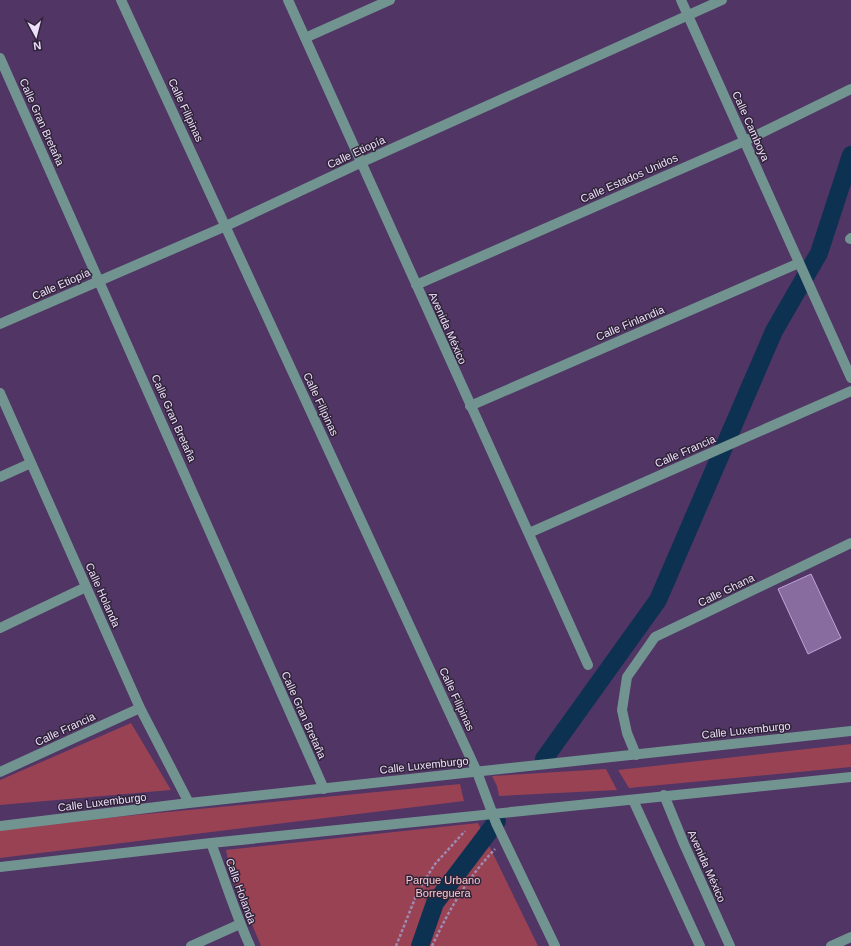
<svg xmlns="http://www.w3.org/2000/svg" width="851" height="946" font-family="Helvetica,sans-serif">
<style>
.green{fill:#984254}
.lines{fill:none;stroke-linecap:round;stroke-linejoin:round}
.canal{stroke:#0d3151;stroke-width:18}
.building{fill:#886b9f;stroke:#c1a2da}
.path{stroke:#9f8ab0;stroke-width:2.5;stroke-dasharray:3 2;stroke-linecap:butt}
.minor{stroke:#729491;stroke-width:10}
.labels{text-anchor:middle;stroke-width:3;stroke-linejoin:round;paint-order:stroke}
.street-label{font-size:11px;fill:#eddefb;stroke:#302439}
.park-label{font-size:11px;fill:#fac7ce;stroke:#302439}
</style>
<rect width="100%" height="100%" fill="#503565"/>
<!-- green -->
<path class="green" d="M 131,723 L 171,790 L 0,805 L 0,780 Z
M 851,744 L 851,767 L 629,788 L 618,770 Z
M 606,769 L 617,790 L 499,796 L 497,786 L 492,776 Z
M 460,784 L 464,801 L 0,858 L 0,828 Z
M 478,823 L 538,946 L 261,946 L 231,874 L 226,850 Z"/>
<g class="lines">
<!-- canal -->
<path class="canal" d="M 544,759 L 658,600 L 774,331 L 819,253 L 851,155
M 420,946 L 435,903 L 497,821"/>
</g>
<!-- building -->
<path class="building" d="M 811,574 L 841,638 L 808,654 L 778,589 Z"/>
<g class="lines">
<!-- path -->
<path class="path" d="M 396,946 L 418,891 L 435,864 L 465,831
M 432,946 C 450,908 466,880 495,849"/>
<!-- minor -->
<path class="minor" d="M 121,0 L 477,772 L 496,823 L 555,946
M 288,0 L 588,665
M 681,0 L 851,378
M 305,38 L 390,0
M 0,58 L 324,789
M 850,239 L 851,238
M 416,285 L 745,141 L 851,89
M 0,324 L 226,226 L 360,163 L 722,0
M 0,393 L 140,708 L 189,803
M 470,406 L 799,263
M 0,477 L 31,463
M 529,533 L 851,391
M 0,628 L 86,587
M 636,755 L 627,733 L 622,710 L 627,677 L 655,637 L 851,543
M 0,772 L 140,708
M 664,795 L 684,844 L 730,946
M 633,800 L 700,946
M 0,826 L 189,803 L 851,731
M 211,843 C 224,877 235,913 250,946
M 0,867 L 211,843 L 851,777
M 191,946 L 240,924
M 831,946 L 851,937"/>
</g>
<g class="labels">
<!-- street labels -->
<g class="street-label">
<text transform="translate(186 110) rotate(65)" y="4">Calle Filipinas</text>
<text transform="translate(42 122) rotate(66)" y="4">Calle Gran Bretaña</text>
<text transform="translate(751 126) rotate(66)" y="4">Calle Camboya</text>
<text transform="translate(356 152) rotate(-25)" y="4">Calle Etiopía</text>
<text transform="translate(629 178) rotate(-24)" y="4">Calle Estados Unidos</text>
<text transform="translate(61 284) rotate(-24)" y="4">Calle Etiopía</text>
<text transform="translate(630 323) rotate(-23)" y="4">Calle Finlandia</text>
<text transform="translate(448 328) rotate(66)" y="4">Avenida México</text>
<text transform="translate(321 404) rotate(65)" y="4">Calle Filipinas</text>
<text transform="translate(174 418) rotate(66)" y="4">Calle Gran Bretaña</text>
<text transform="translate(685 451) rotate(-24)" y="4">Calle Francia</text>
<text transform="translate(726 590) rotate(-26)" y="4">Calle Ghana</text>
<text transform="translate(103 595) rotate(66)" y="4">Calle Holanda</text>
<text transform="translate(457 699) rotate(65)" y="4">Calle Filipinas</text>
<text transform="translate(304 715) rotate(66)" y="4">Calle Gran Bretaña</text>
<text transform="translate(65 729) rotate(-25)" y="4">Calle Francia</text>
<text transform="translate(746 730) rotate(-6)" y="4">Calle Luxemburgo</text>
<text transform="translate(424 765) rotate(-6)" y="4">Calle Luxemburgo</text>
<text transform="translate(102 802) rotate(-7)" y="4">Calle Luxemburgo</text>
<text transform="translate(707 866) rotate(66)" y="4">Avenida México</text>
<text transform="translate(241 891) rotate(70)" y="4">Calle Holanda</text>
</g>
<!-- park labels -->
<g class="park-label">
<text x="443" y="884">Parque Urbano<tspan x="443" dy="13">Borreguera</tspan></text>
</g>
</g>
<!-- north arrow -->
<g transform="translate(36 36) rotate(173)" stroke="#302439" stroke-width="3" paint-order="stroke">
<path d="M0-3L7 15L0 10L-7 15Z" fill="#eddefb"/>
<text y="-6" font-size="11" font-weight="bold" text-anchor="middle" fill="#eddefb">N</text>
</g>
</svg>
